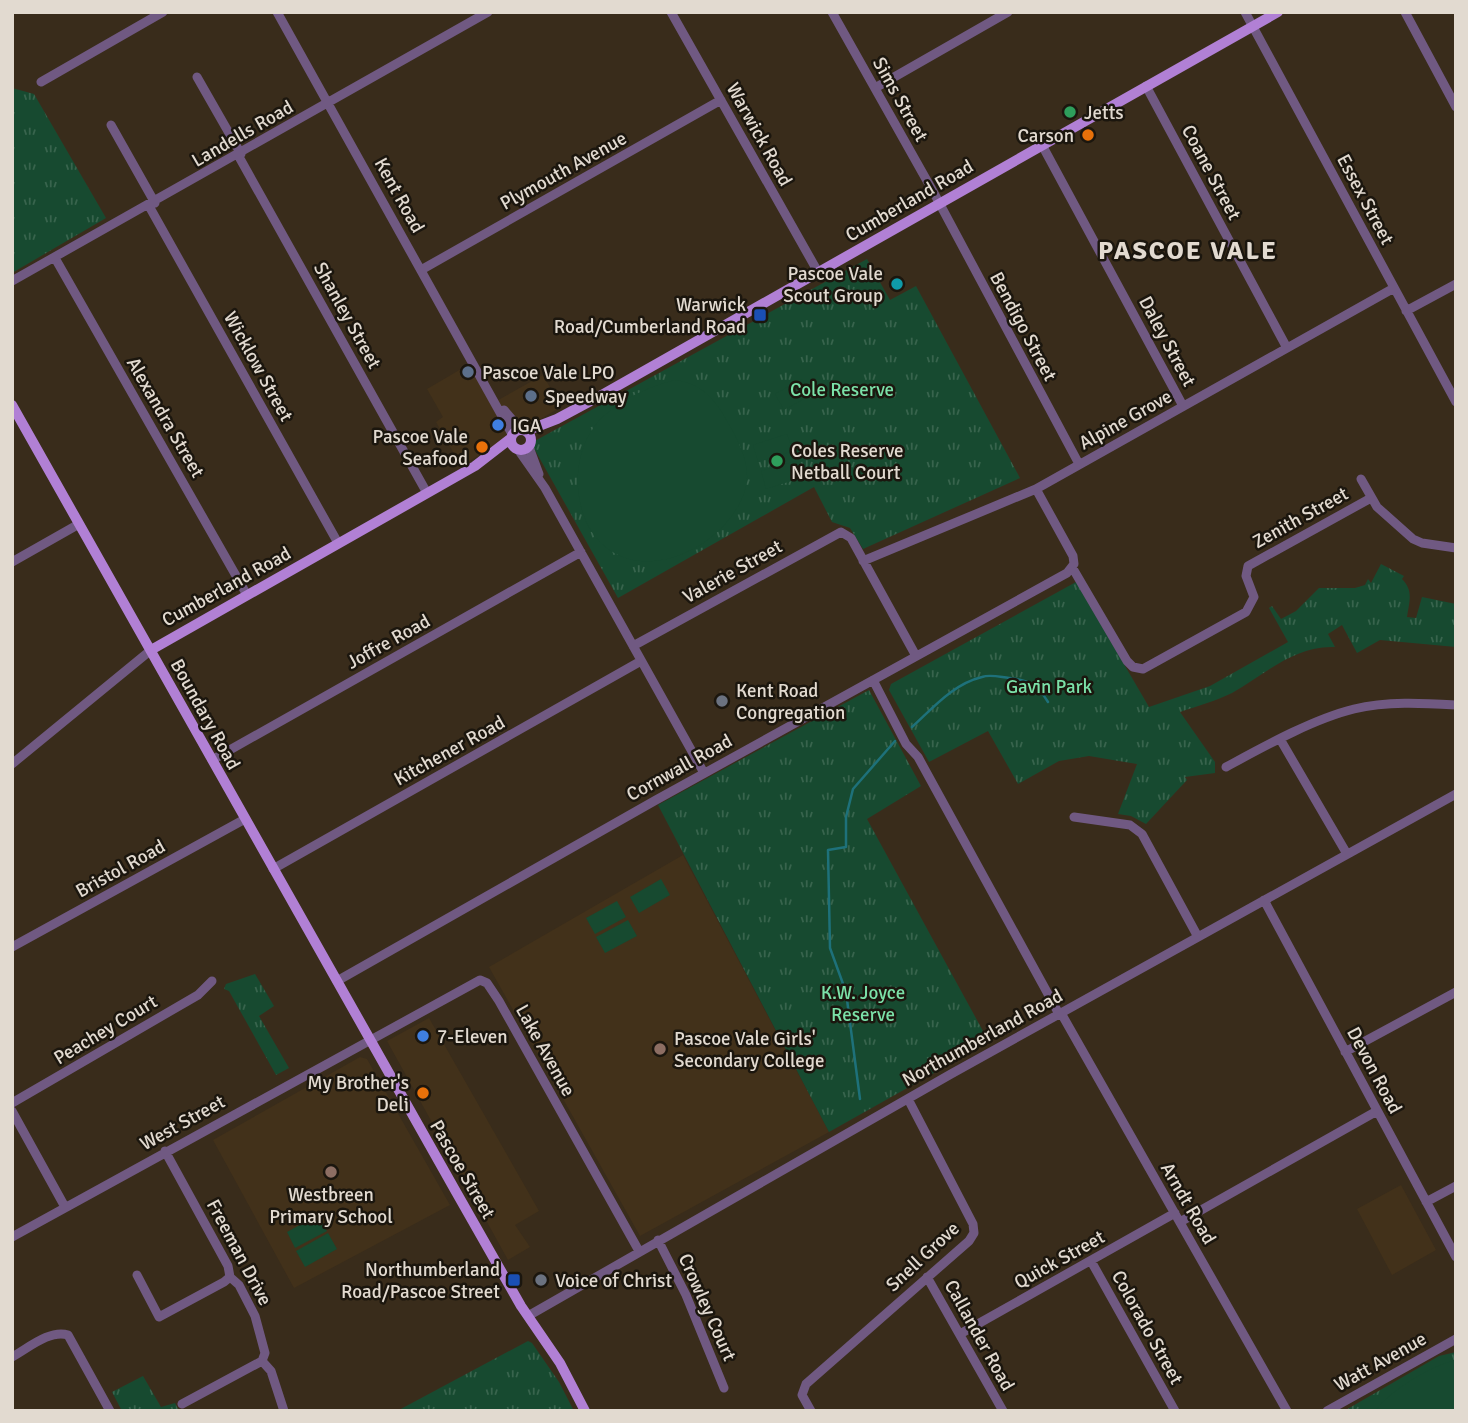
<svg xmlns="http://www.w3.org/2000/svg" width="1468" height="1423" font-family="Signika,sans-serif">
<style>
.built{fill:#42311a}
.grass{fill:url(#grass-tufts)}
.pitch{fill:#174a30}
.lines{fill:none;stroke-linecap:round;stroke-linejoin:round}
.stream{stroke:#1e717a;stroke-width:2.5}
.minor{stroke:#705982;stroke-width:9}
.major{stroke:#b180d5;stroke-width:10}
.leisure-dot{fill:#2e9e5b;stroke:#1b160e;stroke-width:2.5}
.food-dot{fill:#e8710a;stroke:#1b160e;stroke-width:2.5}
.culture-dot{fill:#0f9aa8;stroke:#1b160e;stroke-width:2.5}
.transit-dot{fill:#1a4fb4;stroke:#1b160e;stroke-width:2.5}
.service-dot{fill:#5c6f8a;stroke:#1b160e;stroke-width:2.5}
.shop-dot{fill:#3f7fe0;stroke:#1b160e;stroke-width:2.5}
.worship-dot{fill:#6b7280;stroke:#1b160e;stroke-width:2.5}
.education-dot{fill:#8d6e63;stroke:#1b160e;stroke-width:2.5}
.labels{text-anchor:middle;stroke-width:5;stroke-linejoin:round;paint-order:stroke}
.street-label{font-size:19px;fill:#e2dad0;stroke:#1b160e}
.poi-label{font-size:19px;fill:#e2dad0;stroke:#1b160e;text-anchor:start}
.park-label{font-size:19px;fill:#7be1a8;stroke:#1b160e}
.district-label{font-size:26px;font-weight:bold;letter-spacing:2px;fill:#e2dad0;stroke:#1b160e}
</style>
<defs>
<pattern id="grass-tufts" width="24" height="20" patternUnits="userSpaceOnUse" patternTransform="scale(1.75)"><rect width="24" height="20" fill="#174a30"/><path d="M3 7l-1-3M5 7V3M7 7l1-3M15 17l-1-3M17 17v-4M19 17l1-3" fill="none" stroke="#38644d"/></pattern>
</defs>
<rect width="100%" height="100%" fill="#392c1b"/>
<!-- built -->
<path class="built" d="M 468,365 L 493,403 L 543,375 L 561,407 L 461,466 L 436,422 L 443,417 L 427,389 Z
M 683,855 L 829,1132 L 640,1236 L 489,967 Z
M 429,1018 L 539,1211 L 515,1225 L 530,1247 L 508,1260 L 387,1041 Z
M 360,1057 L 367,1059 L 450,1205 L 294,1288 L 213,1140 Z
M 1401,1185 L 1436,1250 L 1392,1275 L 1357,1209 Z"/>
<!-- grass -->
<path class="grass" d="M 12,88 L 34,94 L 106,218 L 12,273 Z
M 867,259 L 890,300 L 916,286 L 1020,478 L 863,549 L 850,528 L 832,522 L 814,487 L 618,598 L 531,443 Z
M 1381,564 L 1404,576 L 1402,579 C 1414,591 1409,602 1407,617 L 1416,618 L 1422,597 L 1456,604 L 1456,647 L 1380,640 L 1357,653 L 1342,625 L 1328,634 L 1335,647 C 1295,645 1265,674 1232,693 C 1216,701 1197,706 1180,712 L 1215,762 L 1215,773 L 1185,777 L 1187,780 L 1146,824 L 1131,816 L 1118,814 L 1137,764 L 1089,756 L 1059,761 L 1018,784 L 988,731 L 929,762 L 889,690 L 891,684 L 1076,582 L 1149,707 L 1210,686 L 1288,642 L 1269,608 L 1272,606 L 1281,619 L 1296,611 L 1319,588 L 1355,588 L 1365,585 L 1368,579 L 1371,583 Z
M 869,690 L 921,786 L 867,819 L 989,1042 L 829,1132 L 658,805 Z
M 255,974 L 274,1006 L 259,1016 L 289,1068 L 276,1075 L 229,991 L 224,989 L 226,984 Z
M 528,1341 L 532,1343 L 559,1382 L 574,1411 L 397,1411 Z
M 1456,1352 L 1456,1411 L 1344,1411 L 1439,1356 Z
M 143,1376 L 161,1407 L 175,1403 L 179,1411 L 122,1411 L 112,1392 Z"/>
<!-- pitch -->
<path class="pitch" d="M 802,379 L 811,395 L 784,410 L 775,394 Z
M 676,380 C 702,384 715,399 727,421 C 738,439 751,465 746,486 C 734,538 659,582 611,551 C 573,527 568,462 594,427 C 612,403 648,386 676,380 Z
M 787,434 L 793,451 L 758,462 L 753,445 Z
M 796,461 L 801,478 L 766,489 L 761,471 Z
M 661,879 L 670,895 L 639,913 L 630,897 Z
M 617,901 L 626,917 L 595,934 L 586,918 Z
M 628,920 L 637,936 L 605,953 L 596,937 Z
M 318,1215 L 327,1231 L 295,1248 L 287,1232 Z
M 328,1233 L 337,1249 L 305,1267 L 296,1251 Z
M 1456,1360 L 1456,1411 L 1375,1411 C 1391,1390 1430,1366 1456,1360 Z"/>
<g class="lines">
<!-- stream -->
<path class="stream" d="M 912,727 C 933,708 953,684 982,677 C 990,674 1000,677 1009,678 C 1029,680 1037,684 1048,702
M 860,1099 L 846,992 L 830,948 L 828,850 L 846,847 L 846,817 L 853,789 L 895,741"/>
<!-- minor -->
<path class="minor" d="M 277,12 L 512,434
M 671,12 L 818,272
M 832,12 L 935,195 L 1079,464
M 1245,12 L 1456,402
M 1405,12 L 1456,107
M 197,77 L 241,154
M 41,82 L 163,12
M 1146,86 L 1287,348
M 875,88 L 1008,12
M 111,125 L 155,203
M 1042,145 L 1183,406
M 238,155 L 427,493
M 149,206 L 338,543
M 55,258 L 247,595
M 421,270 L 721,100
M 12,281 L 488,12
M 1406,311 L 1456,284
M 504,410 L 521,430
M 529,447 L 539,474
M 519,451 L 545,488 L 704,773
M 1361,479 L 1377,507 L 1413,539 L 1422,543 L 1456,548
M 863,561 L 1036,489 L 1394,288
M 12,562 L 79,524
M 1072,567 L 1127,661 L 1133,667 L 1143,669 L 1246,612 L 1254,597 L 1246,576 L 1248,566 L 1371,498
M 633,646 L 841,532 L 851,538 L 916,656
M 873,680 L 906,744 L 918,757 L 1059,1014
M 1280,739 L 1347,854
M 212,760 L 581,552
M 12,764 L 151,650
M 1226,767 C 1263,747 1313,719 1354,709 C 1387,701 1422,703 1456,705
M 1074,817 L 1130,825 L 1142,834 L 1198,937
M 273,869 L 641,661
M 1264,900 L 1456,1257
M 12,947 L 245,819
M 337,981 L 656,800 L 1067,573 L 1074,564 L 1073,556 L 1036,489
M 1061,1013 L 1287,1411
M 1345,1052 L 1456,992
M 12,1103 L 198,995 L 212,981
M 12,1111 L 65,1207
M 165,1151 L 228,1266 L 230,1277 L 239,1285 L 255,1316 L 265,1353 L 262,1361 L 271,1371 L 284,1411
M 1426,1202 L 1456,1186
M 1180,1222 L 1377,1111
M 12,1237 L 480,980 L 487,983 L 499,1001 L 639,1251
M 658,1240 L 686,1295 L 724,1388
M 1091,1261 L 1175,1411
M 137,1275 L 159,1317 L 224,1282 L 230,1277
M 927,1277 L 1003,1411
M 528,1316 L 951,1074 L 1456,794
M 960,1334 L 1175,1213
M 12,1357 C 27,1349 50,1329 68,1335 L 110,1411
M 182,1404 L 262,1361
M 811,1411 L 802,1395 L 806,1384 L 969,1241 L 974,1233 L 973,1224 L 908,1099
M 1327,1411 L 1456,1339"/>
<!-- major -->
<path class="major" d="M 12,405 L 455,1190 L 521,1306 L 560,1363 L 585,1411
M511 440a10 10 0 1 1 20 0a10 10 0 1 1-20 0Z
M 526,431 L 557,419 L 598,397 L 1278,12
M 151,650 L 475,466 L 510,439"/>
</g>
<!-- markers -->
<g class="leisure-dot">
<circle cx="1070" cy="112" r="7"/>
<circle cx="777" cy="461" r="7"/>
</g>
<g class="food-dot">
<circle cx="1088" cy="135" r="7"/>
<circle cx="482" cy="447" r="7"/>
<circle cx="423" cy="1093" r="7"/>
</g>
<circle class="culture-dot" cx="897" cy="284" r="7"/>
<g class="transit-dot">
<rect x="753" y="308" width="14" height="14" rx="3.5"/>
<rect x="507" y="1273" width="14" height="14" rx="3.5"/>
</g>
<g class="service-dot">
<circle cx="468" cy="372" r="7"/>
<circle cx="531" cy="396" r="7"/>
</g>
<g class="shop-dot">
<circle cx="498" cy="425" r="7"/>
<circle cx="423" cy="1036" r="7"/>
</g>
<g class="worship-dot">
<circle cx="722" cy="701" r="7"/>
<circle cx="541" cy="1280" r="7"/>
</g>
<g class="education-dot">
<circle cx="660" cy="1049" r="7"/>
<circle cx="331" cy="1172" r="7"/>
</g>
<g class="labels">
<!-- street labels -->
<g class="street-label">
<text transform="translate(901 99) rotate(61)" y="7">Sims Street</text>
<text transform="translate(242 133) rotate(-30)" y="7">Landells Road</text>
<text transform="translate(760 134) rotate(61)" y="7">Warwick Road</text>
<text transform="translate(563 170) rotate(-29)" y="7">Plymouth Avenue</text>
<text transform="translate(1212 172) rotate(62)" y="7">Coane Street</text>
<text transform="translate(400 195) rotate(61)" y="7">Kent Road</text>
<text transform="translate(1366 199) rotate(62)" y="7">Essex Street</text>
<text transform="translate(909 200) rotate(-30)" y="7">Cumberland Road</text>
<text transform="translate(348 315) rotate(61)" y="7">Shanley Street</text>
<text transform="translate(1024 326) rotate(62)" y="7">Bendigo Street</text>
<text transform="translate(1168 341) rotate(62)" y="7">Daley Street</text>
<text transform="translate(259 366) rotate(61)" y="7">Wicklow Street</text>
<text transform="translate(166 417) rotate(60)" y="7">Alexandra Street</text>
<text transform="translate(1125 419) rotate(-29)" y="7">Alpine Grove</text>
<text transform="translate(1300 517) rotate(-29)" y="7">Zenith Street</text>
<text transform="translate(732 571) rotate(-29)" y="7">Valerie Street</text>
<text transform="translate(226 586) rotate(-29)" y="7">Cumberland Road</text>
<text transform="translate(388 641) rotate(-29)" y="7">Joffre Road</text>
<text transform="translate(206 714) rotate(61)" y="7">Boundary Road</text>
<text transform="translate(449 750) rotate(-29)" y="7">Kitchener Road</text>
<text transform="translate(679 767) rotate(-29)" y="7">Cornwall Road</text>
<text transform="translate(120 868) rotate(-29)" y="7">Bristol Road</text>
<text transform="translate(105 1029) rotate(-31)" y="7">Peachey Court</text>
<text transform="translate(982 1037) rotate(-29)" y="7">Northumberland Road</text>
<text transform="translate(546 1050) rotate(61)" y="7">Lake Avenue</text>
<text transform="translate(1375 1070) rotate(62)" y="7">Devon Road</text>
<text transform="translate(182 1122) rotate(-29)" y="7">West Street</text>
<text transform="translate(463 1169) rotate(60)" y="7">Pascoe Street</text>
<text transform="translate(1189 1203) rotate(60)" y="7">Arndt Road</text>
<text transform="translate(240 1252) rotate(62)" y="7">Freeman Drive</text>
<text transform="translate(922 1256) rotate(-43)" y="7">Snell Grove</text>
<text transform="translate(1059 1259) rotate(-29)" y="7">Quick Street</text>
<text transform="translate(708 1307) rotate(66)" y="7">Crowley Court</text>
<text transform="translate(1148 1327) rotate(61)" y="7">Colorado Street</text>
<text transform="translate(980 1335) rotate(61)" y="7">Callander Road</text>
<text transform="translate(1380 1361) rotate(-29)" y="7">Watt Avenue</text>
</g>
<!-- poi labels -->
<g class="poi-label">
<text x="1084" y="119">Jetts</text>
<text x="1074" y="142" text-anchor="end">Carson</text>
<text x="883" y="280" text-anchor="end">Pascoe Vale<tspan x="883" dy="22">Scout Group</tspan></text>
<text x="746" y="311" text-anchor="end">Warwick<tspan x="746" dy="22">Road/Cumberland Road</tspan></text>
<text x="482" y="379">Pascoe Vale LPO</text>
<text x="545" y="403">Speedway</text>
<text x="512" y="432">IGA</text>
<text x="468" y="443" text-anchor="end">Pascoe Vale<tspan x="468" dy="22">Seafood</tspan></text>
<text x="791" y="457">Coles Reserve<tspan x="791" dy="22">Netball Court</tspan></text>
<text x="736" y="697">Kent Road<tspan x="736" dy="22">Congregation</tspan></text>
<text x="437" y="1043">7-Eleven</text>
<text x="674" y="1045">Pascoe Vale Girls'<tspan x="674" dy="22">Secondary College</tspan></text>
<text x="409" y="1089" text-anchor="end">My Brother's<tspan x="409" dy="22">Deli</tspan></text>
<text x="331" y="1201" text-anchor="middle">Westbreen<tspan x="331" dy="22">Primary School</tspan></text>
<text x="500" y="1276" text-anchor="end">Northumberland<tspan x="500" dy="22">Road/Pascoe Street</tspan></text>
<text x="555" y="1287">Voice of Christ</text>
</g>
<!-- park labels -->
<g class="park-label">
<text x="842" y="396">Cole Reserve</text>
<text x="1049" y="693">Gavin Park</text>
<text x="863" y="999">K.W. Joyce<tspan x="863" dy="22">Reserve</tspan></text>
</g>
<!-- district labels -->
<g class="district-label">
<text x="1188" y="259">PASCOE VALE</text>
</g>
</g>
<!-- border -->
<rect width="1468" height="1423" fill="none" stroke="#e2dad0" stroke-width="28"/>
</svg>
